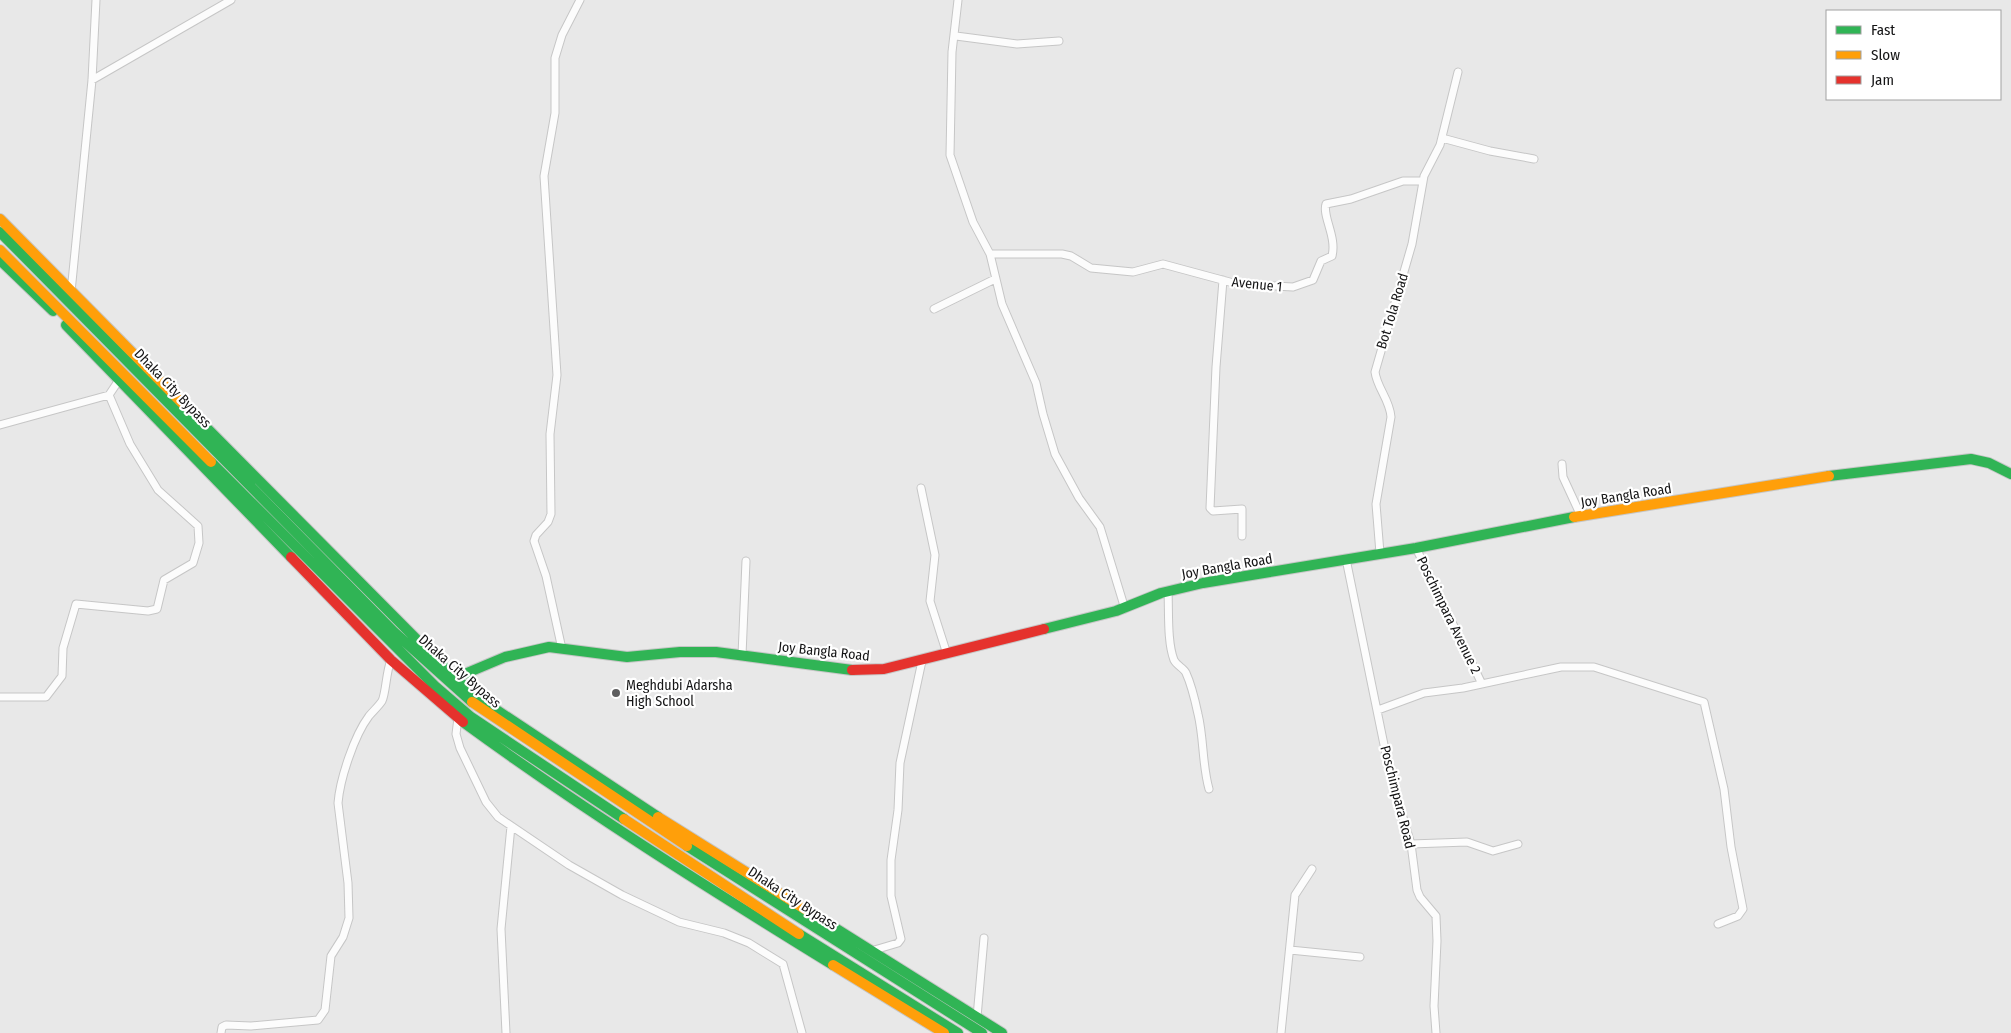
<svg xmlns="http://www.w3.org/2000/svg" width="2011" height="1033" font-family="'Fira Sans Condensed',sans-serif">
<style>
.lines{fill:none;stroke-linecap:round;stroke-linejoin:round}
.street-casing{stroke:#c6c6c6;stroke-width:9}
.fast-casing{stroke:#c6c6c6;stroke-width:12}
.slow-casing{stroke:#c6c6c6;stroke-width:12}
.jam-casing{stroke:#c6c6c6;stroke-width:12}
.street{stroke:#fcfcfc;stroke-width:7}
.fast{stroke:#30b455;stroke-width:10}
.slow{stroke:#ff9f0a;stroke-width:10}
.jam{stroke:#e5322d;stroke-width:10}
.poi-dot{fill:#5e5e5f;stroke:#fff;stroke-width:2}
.labels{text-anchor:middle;stroke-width:4.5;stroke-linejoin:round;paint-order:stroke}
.street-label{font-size:14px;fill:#141415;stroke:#fff}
.poi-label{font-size:14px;fill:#141415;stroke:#fff;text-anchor:start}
</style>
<rect width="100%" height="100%" fill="#e8e8e8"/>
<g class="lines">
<!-- street casing -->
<g class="street-casing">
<path id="street" d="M 958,0 L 952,52 L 950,155 L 973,222 L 990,254 L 1002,304 L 1036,383 L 1043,414 L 1055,454 L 1079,498 L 1100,527 L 1125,609
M 956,36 L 1017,44 L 1059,41
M 92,80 L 231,0
M 1442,138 L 1490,151 L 1534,159
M 990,254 L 1062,254 L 1071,256 L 1091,268 L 1133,272 L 1163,264 L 1237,284 L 1293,287 L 1313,280 L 1321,261 L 1332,256 C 1337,237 1322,216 1326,204 L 1351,199 L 1403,181 L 1423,181
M 1223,280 L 1216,367 L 1210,508 L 1213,511 L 1242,509 L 1242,536
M 71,292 L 92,80 L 96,0
M 934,309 L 995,279
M 0,425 L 109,395
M 1562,464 L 1563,477 L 1581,516
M 921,488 L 935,555 L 930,601 L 947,654
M 1416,548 L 1481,682
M 1380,553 L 1376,504 L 1391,417 C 1390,400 1377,388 1375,372 L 1412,244 L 1424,176 L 1440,145 L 1458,72
M 1346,559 L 1390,774 L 1411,844 L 1417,890 L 1420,897 L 1436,916 L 1437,941 L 1434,1006 L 1436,1033
M 1168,591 C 1169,611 1167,642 1174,660 C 1177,666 1184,668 1186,673 C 1192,686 1195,700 1198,714 C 1204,739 1202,764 1209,789
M 562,649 L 546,576 L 534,541 L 536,535 L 548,522 L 551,514 L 550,434 L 557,375 L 544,176 L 555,113 L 555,58 L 562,35 L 580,0
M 742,655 L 746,561
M 0,697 L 46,697 L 62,676 L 63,648 L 76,604 L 148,611 L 157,609 L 164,580 L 193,563 L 199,543 L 198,526 L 158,490 L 130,444 L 109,395 L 119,380
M 1378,710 L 1424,693 L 1463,688 L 1561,667 L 1594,667 L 1704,702 L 1724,789 L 1731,847 L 1743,909 L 1738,916 L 1718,924
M 458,718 L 456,734 L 460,748 L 486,802 L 498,817 L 569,865 L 622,895 L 679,922 L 724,933 L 749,943 L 783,964 L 802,1033
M 1411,844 L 1467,842 L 1493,851 L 1518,844
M 1290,950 L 1360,957
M 871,951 L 898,943 L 901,939 L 891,896 L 891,860 L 898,810 L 900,763 L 922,661
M 977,1017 L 984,938
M 221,1033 L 222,1027 L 226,1025 L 251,1026 L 318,1020 L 325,1010 L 331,956 L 343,937 L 349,918 L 348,883 L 338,803 C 340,779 354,736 369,716 C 373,711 378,707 382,701 C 386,693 386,672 391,660
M 506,1033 L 501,929 L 511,826
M 1281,1033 L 1295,895 L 1312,869"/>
</g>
<!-- fast casing -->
<g class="fast-casing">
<path id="fast" d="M 0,232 L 394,632 L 472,702
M 0,260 L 53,311
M 66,325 L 291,557
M 183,404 L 455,678 L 483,701 L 658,817
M 211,462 L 435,686 L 471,717 L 624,819
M 1829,476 L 1971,459 L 1989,463 L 2011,474
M 1044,629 L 1116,611 L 1161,593 L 1203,583 L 1416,548 L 1574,517
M 455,678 L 505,657 L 549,647 L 627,657 L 680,652 L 716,652 L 852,670
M 463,722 C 582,809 708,888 833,965
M 687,846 L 982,1033
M 808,911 L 1002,1033
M 799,934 L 958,1033"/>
</g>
<!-- slow casing -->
<g class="slow-casing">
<path id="slow" d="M 0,219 L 183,404
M 0,250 L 211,462
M 1574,517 L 1829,476
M 472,702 L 687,846
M 658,817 L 808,911
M 624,819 L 799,934
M 833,965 L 944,1033"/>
</g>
<!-- jam casing -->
<g class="jam-casing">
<path id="jam" d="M 291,557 L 391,660 L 463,722
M 852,670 L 884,669 L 1044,629"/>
</g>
<!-- street -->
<use href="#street" class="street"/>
<!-- fast -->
<use href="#fast" class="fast"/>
<!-- slow -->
<use href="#slow" class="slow"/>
<!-- jam -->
<use href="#jam" class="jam"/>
</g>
<!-- markers -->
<circle class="poi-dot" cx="616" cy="693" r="5"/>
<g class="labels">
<!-- street labels -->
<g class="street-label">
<text transform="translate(1257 284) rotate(6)" y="5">Avenue 1</text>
<text transform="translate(1392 311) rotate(-73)" y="5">Bot Tola Road</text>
<text transform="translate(173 388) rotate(46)" y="5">Dhaka City Bypass</text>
<text transform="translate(1626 495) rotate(-9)" y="5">Joy Bangla Road</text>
<text transform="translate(1227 566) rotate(-10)" y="5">Joy Bangla Road</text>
<text transform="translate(1449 615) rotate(64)" y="5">Poschimpara Avenue 2</text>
<text transform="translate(824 651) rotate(6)" y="5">Joy Bangla Road</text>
<text transform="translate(460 671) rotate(41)" y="5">Dhaka City Bypass</text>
<text transform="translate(1398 797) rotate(76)" y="5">Poschimpara Road</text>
<text transform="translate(793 898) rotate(33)" y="5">Dhaka City Bypass</text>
</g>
<!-- poi labels -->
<g class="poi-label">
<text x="626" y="690">Meghdubi Adarsha<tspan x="626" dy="16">High School</tspan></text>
</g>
</g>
<!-- legend -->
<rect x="1826" y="10" width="175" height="90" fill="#ffffff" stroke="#a1a1a1"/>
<rect x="1836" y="26" width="25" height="8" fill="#30b455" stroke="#a1a1a1"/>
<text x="1871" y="35" font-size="15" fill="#141415">Fast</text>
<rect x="1836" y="51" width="25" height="8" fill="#ff9f0a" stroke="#a1a1a1"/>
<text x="1871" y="60" font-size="15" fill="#141415">Slow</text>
<rect x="1836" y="76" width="25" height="8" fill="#e5322d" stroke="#a1a1a1"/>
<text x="1871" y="85" font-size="15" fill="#141415">Jam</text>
</svg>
